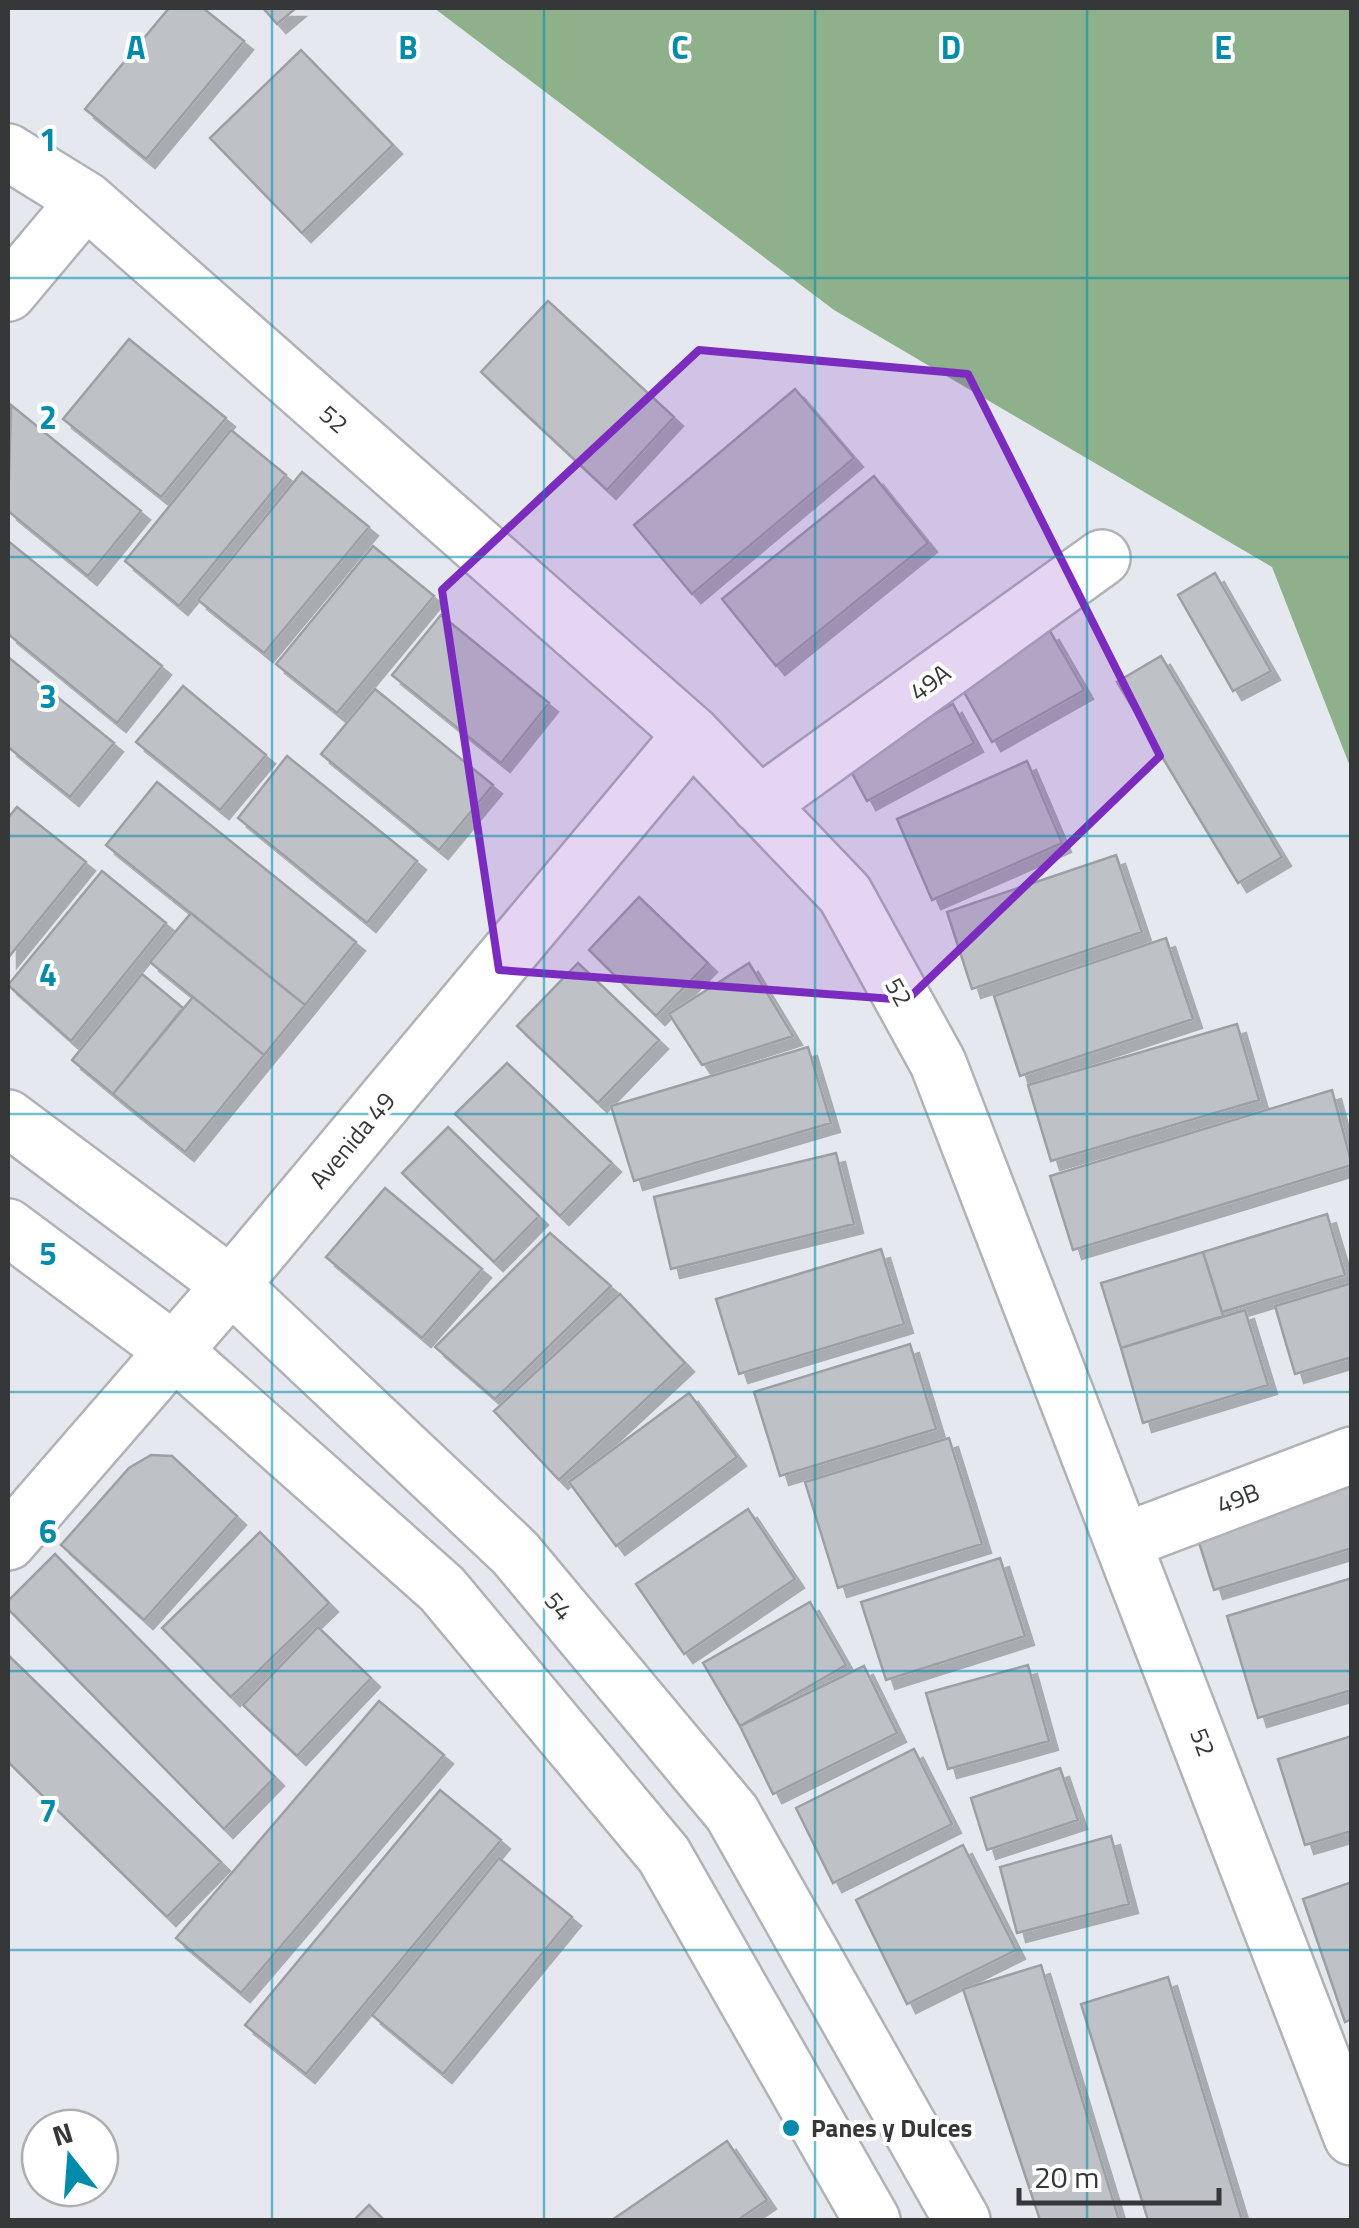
<svg xmlns="http://www.w3.org/2000/svg" width="1359" height="2228" font-family="'Titillium Web',sans-serif">
<style>
.forest{fill:#8eb18b}
.building{fill:#bec2c7;stroke:#9ca0a5;stroke-width:2.5;filter:url(#shadow)}
.lines{fill:none;stroke-linecap:round;stroke-linejoin:round}
.minor-casing{stroke:#afb3b8;stroke-width:60}
.minor{stroke:#fff;stroke-width:55}
.marked{fill:#7b2cbf;fill-opacity:0.2;stroke:#7b2cbf;stroke-width:8;stroke-linejoin:round}
.grid{fill:none;stroke:#008baa;stroke-width:2.5;stroke-opacity:0.55}
.poi-dot{fill:#008baa;stroke:#fff;stroke-width:4}
.labels{text-anchor:middle;stroke-width:8;stroke-linejoin:round;paint-order:stroke}
.street-label{font-size:25px;fill:#353738;stroke:#fff}
.poi-label{font-size:25px;font-weight:bold;fill:#353738;stroke:#fff;text-anchor:start}
.grid-label{font-size:32px;text-anchor:middle;font-weight:bold;fill:#008baa;stroke:#fff;stroke-width:8;stroke-linejoin:round;paint-order:stroke}
</style>
<defs>
<filter id="shadow"><feDropShadow dx="9" dy="9" stdDeviation="0" flood-color="#0004"/></filter>
</defs>
<rect width="100%" height="100%" fill="#e5e9ef"/>
<!-- forest -->
<path class="forest" d="M 434,8 L 1351,8 L 1351,769 L 1272,567 L 834,310 Z"/>
<!-- building -->
<path class="building" d="M 169,8 L 203,8 L 244,41 L 146,159 L 85,109 Z
M 263,8 L 296,8 L 277,24 Z
M 301,50 L 393,145 L 302,233 L 210,138 Z
M 548,301 L 674,417 L 607,490 L 481,372 Z
M 129,339 L 226,418 L 161,497 L 63,419 Z
M 795,389 L 854,458 L 692,594 L 634,525 Z
M 11,405 L 141,511 L 88,576 L 8,511 Z
M 231,430 L 286,475 L 179,606 L 125,561 Z
M 302,472 L 369,527 L 264,653 L 198,600 Z
M 874,476 L 928,543 L 776,666 L 722,599 Z
M 8,541 L 162,666 L 117,723 L 8,634 Z
M 373,546 L 434,596 L 337,713 L 276,664 Z
M 1215,573 L 1271,671 L 1233,691 L 1178,595 Z
M 441,615 L 549,703 L 501,763 L 392,675 Z
M 1050,631 L 1084,690 L 992,742 L 959,683 Z
M 1161,656 L 1282,857 L 1238,883 L 1117,682 Z
M 8,657 L 114,743 L 70,797 L 8,747 Z
M 183,686 L 266,755 L 220,810 L 136,742 Z
M 375,689 L 493,785 L 439,850 L 321,754 Z
M 953,704 L 974,743 L 867,801 L 846,762 Z
M 287,756 L 417,861 L 367,923 L 238,818 Z
M 1027,761 L 1062,843 L 932,900 L 897,819 Z
M 157,782 L 356,942 L 305,1005 L 106,845 Z
M 17,807 L 86,862 L 8,958 L 8,818 Z
M 1116,855 L 1142,932 L 972,989 L 947,912 Z
M 102,871 L 166,923 L 71,1041 L 8,985 Z
M 639,897 L 708,963 L 656,1016 L 589,950 Z
M 191,913 L 305,1005 L 264,1055 L 150,962 Z
M 1166,938 L 1193,1019 L 1020,1076 L 994,996 Z
M 578,963 L 659,1040 L 598,1103 L 517,1026 Z
M 749,963 L 793,1036 L 702,1065 L 669,1014 Z
M 142,974 L 183,1008 L 113,1094 L 72,1060 Z
M 193,997 L 264,1055 L 185,1152 L 113,1094 Z
M 1237,1024 L 1259,1100 L 1051,1161 L 1028,1085 Z
M 808,1047 L 831,1123 L 634,1181 L 611,1106 Z
M 507,1063 L 612,1163 L 560,1216 L 455,1114 Z
M 1332,1090 L 1352,1165 L 1073,1250 L 1050,1176 Z
M 448,1127 L 539,1216 L 494,1262 L 402,1173 Z
M 836,1153 L 854,1224 L 671,1269 L 654,1197 Z
M 385,1188 L 482,1269 L 422,1338 L 326,1257 Z
M 1327,1214 L 1345,1275 L 1222,1312 L 1203,1252 Z
M 550,1233 L 611,1286 L 495,1399 L 435,1347 Z
M 881,1249 L 904,1324 L 739,1374 L 716,1299 Z
M 1203,1252 L 1223,1316 L 1121,1348 L 1101,1283 Z
M 1352,1283 L 1352,1357 L 1295,1374 L 1275,1306 Z
M 620,1294 L 685,1363 L 559,1480 L 494,1411 Z
M 1245,1310 L 1268,1385 L 1143,1423 L 1121,1348 Z
M 910,1344 L 936,1429 L 780,1476 L 754,1392 Z
M 689,1393 L 737,1457 L 616,1546 L 569,1482 Z
M 949,1438 L 982,1544 L 838,1588 L 805,1482 Z
M 151,1455 L 172,1456 L 237,1516 L 144,1620 L 61,1545 L 129,1468 Z
M 1352,1482 L 1352,1548 L 1214,1590 L 1195,1530 Z
M 748,1509 L 795,1579 L 684,1654 L 636,1584 Z
M 260,1532 L 329,1603 L 231,1697 L 162,1628 Z
M 55,1554 L 275,1777 L 224,1829 L 8,1609 L 8,1601 Z
M 1000,1558 L 1025,1636 L 886,1680 L 861,1602 Z
M 1352,1578 L 1352,1690 L 1258,1718 L 1227,1616 Z
M 810,1602 L 846,1665 L 740,1726 L 703,1663 Z
M 318,1627 L 371,1678 L 297,1756 L 243,1705 Z
M 8,1655 L 221,1862 L 167,1917 L 8,1762 Z
M 1028,1665 L 1049,1741 L 948,1769 L 926,1693 Z
M 864,1666 L 897,1733 L 773,1794 L 740,1726 Z
M 379,1701 L 444,1755 L 241,1993 L 176,1938 Z
M 1352,1736 L 1352,1831 L 1305,1845 L 1278,1759 Z
M 914,1749 L 952,1824 L 833,1883 L 796,1808 Z
M 1060,1768 L 1078,1820 L 987,1850 L 971,1798 Z
M 440,1790 L 501,1840 L 306,2074 L 245,2025 Z
M 1111,1836 L 1129,1904 L 1017,1933 L 1000,1867 Z
M 963,1845 L 1016,1950 L 907,2004 L 856,1900 Z
M 499,1858 L 572,1917 L 443,2074 L 372,2015 Z
M 1352,1882 L 1352,2019 L 1345,2022 L 1303,1899 Z
M 1041,1965 L 1119,2220 L 1040,2220 L 963,1989 Z
M 1168,1977 L 1242,2220 L 1148,2220 L 1081,2004 Z
M 727,2141 L 767,2200 L 738,2220 L 612,2220 Z
M 369,2205 L 384,2220 L 354,2220 Z"/>
<g class="lines">
<!-- minor casing -->
<g class="minor-casing">
<path id="minor" d="M 8,152 L 86,200 L 692,734 L 845,894 L 938,1063 L 1352,2137
M 8,293 L 86,200
M 759,805 L 1102,558
M 8,1118 L 231,1285 L 515,1553 L 732,1813 L 962,2220
M 8,1227 L 174,1351 L 442,1589 L 664,1855 L 872,2220
M 1125,1541 L 1352,1455
M 8,1542 L 231,1285 L 692,734"/>
</g>
<!-- minor -->
<use href="#minor" class="minor"/>
</g>
<!-- marked area -->
<path class="marked" d="M 699,350 L 968,374 L 1160,756 L 907,1000 L 499,970 L 442,590 Z"/>
<!-- grid -->
<path class="grid" d="M 272,8 L 272,2220M 544,8 L 544,2220M 815,8 L 815,2220M 1087,8 L 1087,2220M 8,278 L 1352,278M 8,557 L 1352,557M 8,836 L 1352,836M 8,1114 L 1352,1114M 8,1392 L 1352,1392M 8,1671 L 1352,1671M 8,1950 L 1352,1950"/>
<!-- markers -->
<circle class="poi-dot" cx="791" cy="2128" r="10"/>
<g class="labels">
<!-- street labels -->
<g class="street-label">
<text transform="translate(334 419) rotate(41)" y="9">52</text>
<text transform="translate(930 682) rotate(-36)" y="9">49A</text>
<text transform="translate(899 992) rotate(61)" y="9">52</text>
<text transform="translate(352 1140) rotate(-50)" y="9">Avenida 49</text>
<text transform="translate(1238 1498) rotate(-21)" y="9">49B</text>
<text transform="translate(559 1606) rotate(50)" y="9">54</text>
<text transform="translate(1203 1742) rotate(69)" y="9">52</text>
</g>
<!-- poi labels -->
<g class="poi-label">
<text x="811" y="2137">Panes y Dulces</text>
</g>
</g>
<g class="grid-label">
<text x="136" y="59">A</text>
<text x="408" y="59">B</text>
<text x="680" y="59">C</text>
<text x="951" y="59">D</text>
<text x="1223" y="59">E</text>
<text x="48" y="151">1</text>
<text x="48" y="429">2</text>
<text x="48" y="708">3</text>
<text x="48" y="986">4</text>
<text x="48" y="1265">5</text>
<text x="48" y="1543">6</text>
<text x="48" y="1822">7</text>
</g>
<!-- border -->
<rect width="1359" height="2228" fill="none" stroke="#353738" stroke-width="20"/>
<!-- north arrow -->
<g transform="translate(70 2158) rotate(343)"><circle r="48" fill="#ffffff" stroke="#aeafaf" stroke-width="2.5"/>
<path d="M0-8L18 38L0 25L-18 38Z" fill="#008baa"/>
<text y="-15" font-size="28" font-weight="bold" text-anchor="middle" fill="#353738">N</text>
</g>
<!-- scale -->
<path d="M1019 2188v15h200v-15" fill="none" stroke="#353738" stroke-width="5"/>
<text x="1034" y="2188" font-size="30" fill="#353738" stroke="#ffffff" stroke-width="8" paint-order="stroke">20 m</text>
</svg>
